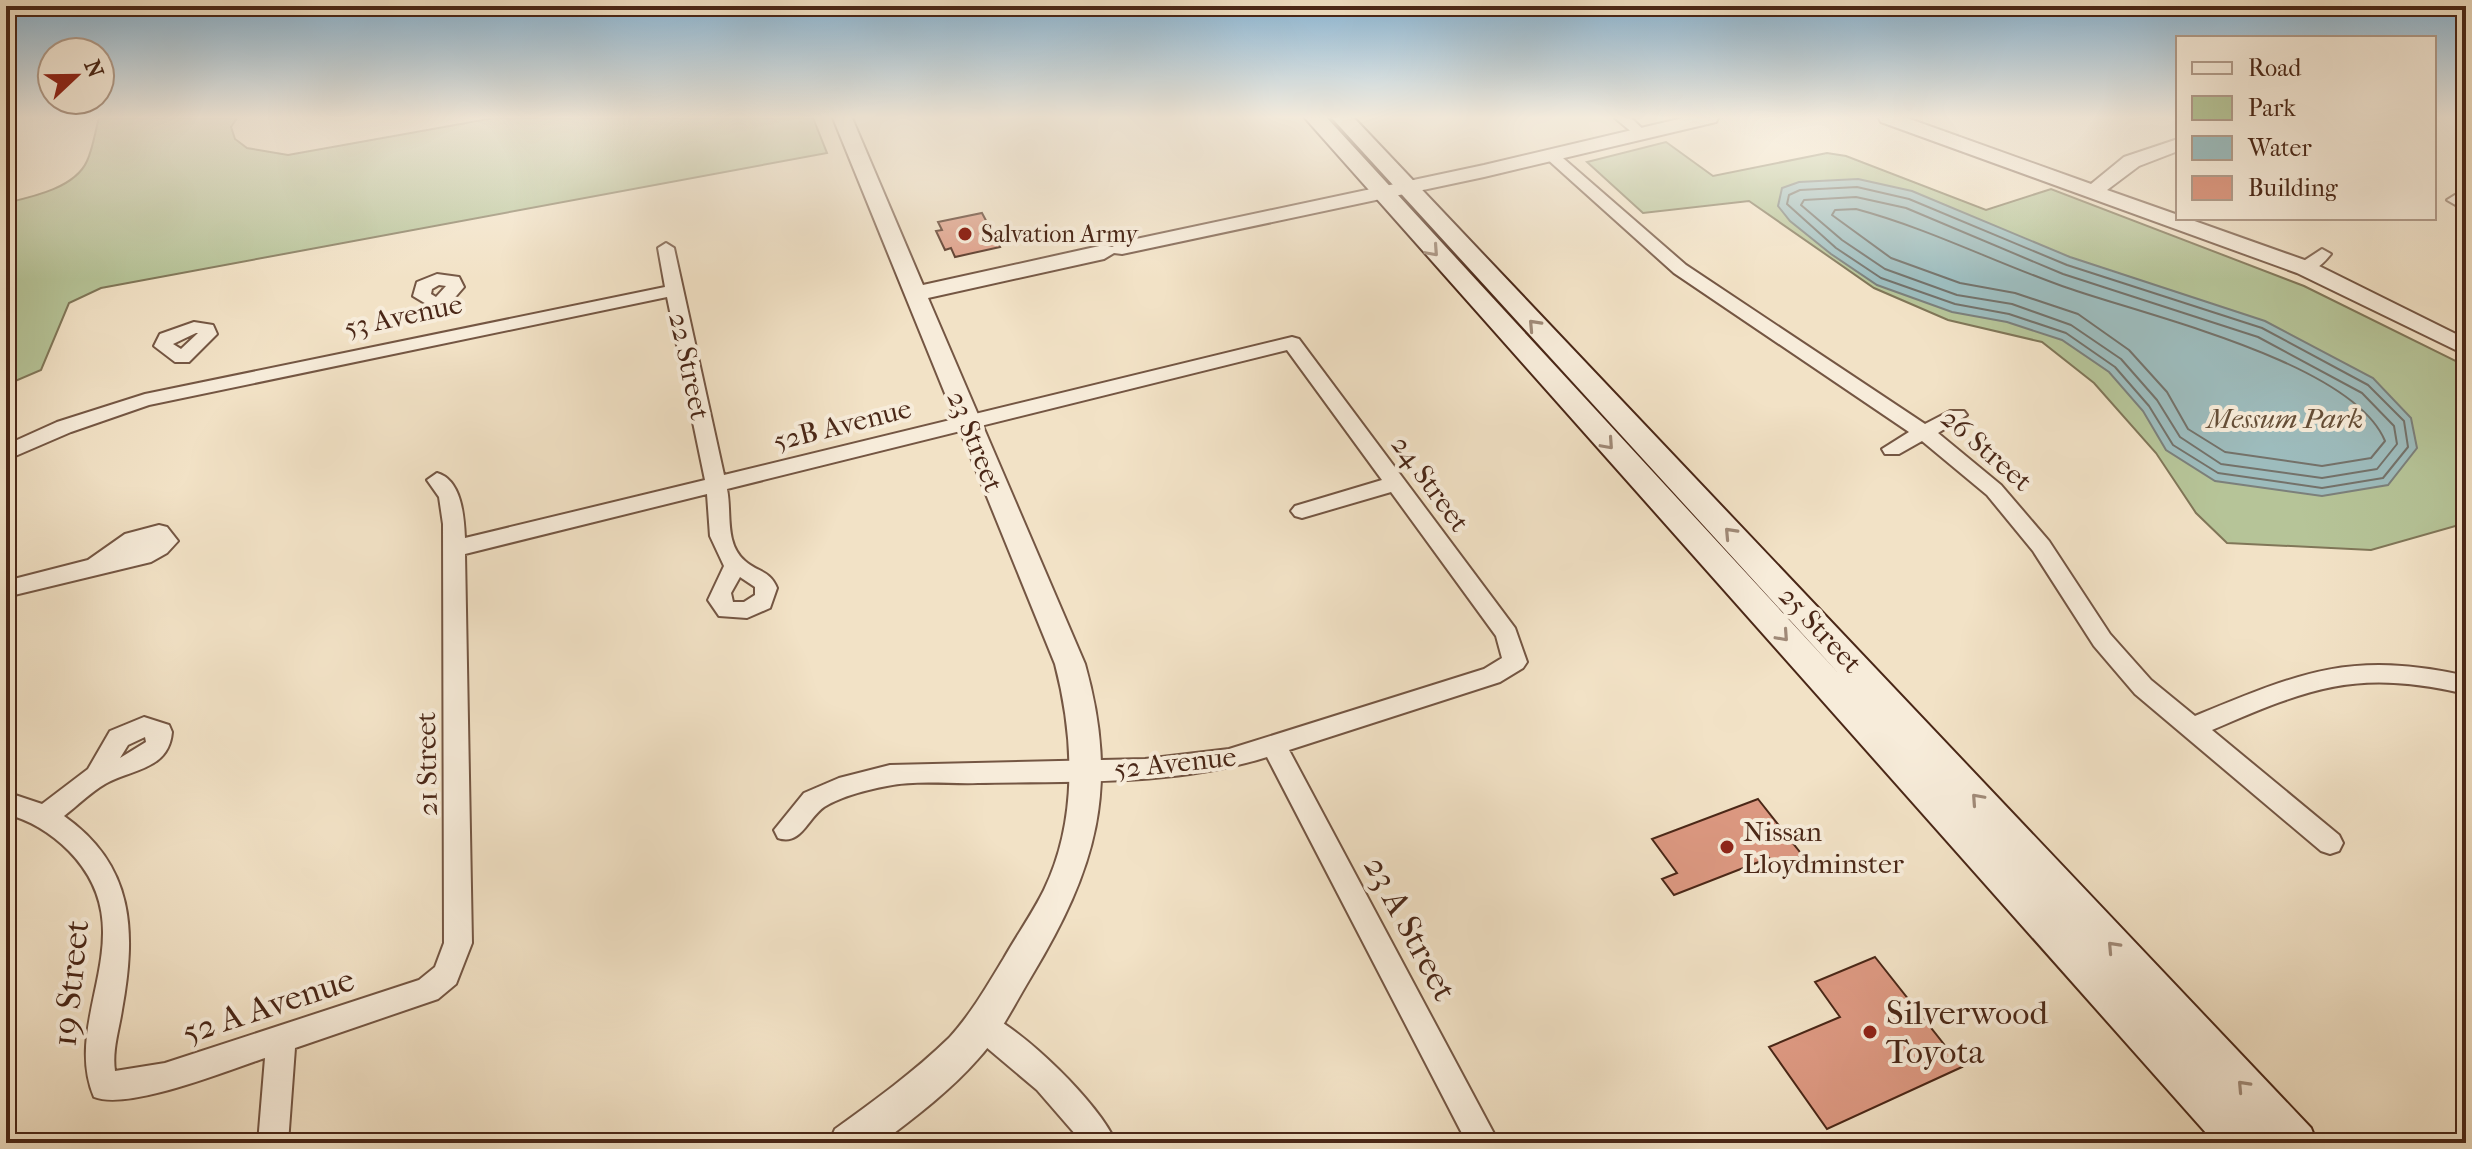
<svg xmlns="http://www.w3.org/2000/svg" width="2472" height="1149" font-family="'IM FELL French Canon',serif">
<style>
.green{fill:#b6c498;stroke:#807658;stroke-width:2}
.water{fill:#9dbcbd;stroke:#7c807b;stroke-width:2}
.lines{fill:none;stroke-linecap:round;stroke-linejoin:round}
.shore{stroke:#74726a;stroke-width:2}
.building{fill:#dd9982;stroke:#4a2717;stroke-width:2}
.minor-casing{stroke:#745643;stroke-width:4}
.tertiary-casing{stroke:#745643;stroke-width:4}
.secondary-casing{stroke:#4a2717;stroke-width:4}
.minor{fill:#f7ecda;fill-rule:evenodd}
.tertiary{fill:#f7ecda;fill-rule:evenodd}
.secondary{fill:#f7ecda;fill-rule:evenodd}
.oneway{stroke:#a08a78}
.poi-dot{fill:#8f2418;stroke:#f7ecda;stroke-width:3}
.labels{text-anchor:middle;stroke-width:8;stroke-linejoin:round;paint-order:stroke}
.far-poi-label{font-size:24px;fill:#4a2717;stroke:#f7ecda;text-anchor:start}
.street-label{font-size:28px;fill:#4a2717;stroke:#f7ecda}
.park-label{font-size:28px;font-style:italic;fill:#654e37;stroke:#f7ecda}
.poi-label{font-size:28px;fill:#4a2717;stroke:#f7ecda;text-anchor:start}
.near-street-label{font-size:34px;fill:#4a2717;stroke:#f7ecda}
.near-poi-label{font-size:34px;fill:#4a2717;stroke:#f7ecda;text-anchor:start}
</style>
<rect width="100%" height="100%" fill="#f2e2c6"/>
<filter id="stains"><feTurbulence type="fractalNoise" baseFrequency=".0025" numOctaves="4"/><feColorMatrix values="0 0 0 0 .2 0 0 0 0 .09 0 0 0 0 .02 0 0 0 .5 -.17"/></filter>
<radialGradient id="worn" r=".72"><stop offset=".6" stop-color="#630" stop-opacity="0"/><stop offset="1" stop-color="#630" stop-opacity=".3"/></radialGradient>
<!-- green -->
<path class="green" d="M 99,118 L 237,118 L 231,127 L 235,139 L 247,148 L 288,155 L 494,118 L 813,118 L 827,153 L 101,288 L 69,303 L 41,370 L 6,385 L 6,203 C 32,197 75,188 87,161 C 93,148 95,132 99,118 Z
M 1666,142 L 1713,176 L 1827,153 L 1846,156 L 1986,210 L 2051,189 L 2304,286 L 2466,366 L 2466,523 L 2371,550 L 2227,543 L 2196,513 L 2156,453 L 2094,383 L 2042,342 L 1948,320 L 1874,288 L 1749,201 L 1643,213 L 1587,162 Z"/>
<!-- water -->
<path class="water" d="M 1858,179 L 1912,191 L 2070,257 L 2265,321 L 2373,378 L 2411,418 L 2417,448 L 2388,485 L 2322,496 L 2215,481 L 2166,450 L 2143,411 L 2109,372 L 2062,340 L 2007,322 L 1952,312 L 1877,285 L 1831,254 L 1790,221 L 1778,206 L 1782,188 L 1799,182 Z"/>
<g class="lines">
<!-- shore -->
<path class="shore" d="M 1857,187 L 1909,199 L 2067,265 L 2262,328 L 2368,385 L 2404,421 L 2408,447 L 2383,478 L 2322,488 L 2218,473 L 2173,445 L 2149,406 L 2115,367 L 2066,333 L 2009,314 L 1955,304 L 1881,278 L 1836,248 L 1787,204 L 1789,195 L 1800,190 Z
M 1856,197 L 1906,208 L 2063,274 L 2258,337 L 2362,393 L 2394,426 L 2397,444 L 2377,469 L 2322,478 L 2221,464 L 2180,437 L 2157,400 L 2121,359 L 2071,325 L 2012,304 L 1957,295 L 1885,269 L 1842,240 L 1801,205 L 1804,200 Z
M 1856,209 C 1927,228 1992,261 2062,286 C 2139,314 2352,361 2385,441 L 2371,458 L 2322,466 L 2225,452 L 2188,429 L 2167,392 L 2129,350 L 2078,314 L 2015,293 L 1960,283 L 1891,258 L 1832,215 L 1835,210 Z"/>
</g>
<!-- building -->
<path class="building" d="M 982,213 L 1000,247 L 955,257 L 951,248 L 945,250 L 936,231 L 942,230 L 938,222 Z
M 1758,799 L 1803,856 L 1776,866 L 1769,858 L 1674,895 L 1662,879 L 1677,873 L 1652,839 Z
M 1875,957 L 1962,1067 L 1827,1129 L 1769,1047 L 1840,1017 L 1815,982 Z"/>
<g class="lines">
<!-- minor casing -->
<g class="minor-casing">
<path id="minor" d="M 1615,118 L 1631,118 L 1648,134 L 1640,139 Z
M 1551,150 L 1556,152 L 1686,265 L 1925,424 L 1950,411 L 1964,411 L 1967,415 L 1938,433 L 2001,485 L 2049,541 L 2110,634 L 2151,680 L 2195,716 C 2299,673 2351,650 2466,676 L 2466,694 C 2356,669 2312,687 2212,730 L 2339,835 L 2343,843 L 2339,851 L 2330,854 L 2321,851 L 2135,694 L 2094,646 L 2033,551 L 1987,495 L 1922,441 L 1899,454 L 1885,454 L 1882,449 L 1909,432 L 1674,273 L 1546,158 L 1546,152 Z
M 2455,195 L 2466,199 L 2466,211 L 2447,200 Z
M 666,243 L 674,248 L 724,475 L 1292,337 L 1299,339 L 1515,628 L 1527,662 L 1523,668 L 1500,682 L 1289,750 L 1499,1143 L 1467,1143 L 1267,757 C 1175,786 1074,781 978,783 C 949,784 916,780 887,786 C 866,790 842,796 824,807 C 807,819 801,846 778,838 L 774,830 L 804,793 L 839,778 L 890,765 L 1145,759 L 1229,749 L 1484,669 L 1502,658 L 1496,636 L 1391,492 L 1302,518 L 1295,516 L 1291,511 L 1295,506 L 1382,480 L 1287,350 L 727,489 C 732,512 724,543 745,561 C 757,572 770,570 777,588 L 770,608 L 747,618 L 719,616 L 708,600 L 724,566 L 710,536 L 707,494 L 465,554 L 472,943 L 456,984 L 438,999 L 295,1048 L 288,1143 L 258,1143 L 265,1058 C 228,1070 129,1111 94,1097 C 60,1017 148,932 69,851 C 51,833 30,820 6,814 L 6,792 L 42,804 L 88,769 L 110,731 L 144,717 L 169,725 L 172,732 C 169,770 131,769 105,784 C 91,792 77,806 64,816 C 135,866 136,932 122,1010 C 119,1030 112,1050 115,1071 L 165,1063 L 419,980 L 435,967 L 444,943 L 443,524 L 439,497 L 427,480 L 437,473 C 462,480 464,517 465,538 L 705,480 L 667,297 L 149,405 L 71,432 L 6,460 L 6,445 L 57,422 L 145,394 L 665,287 L 658,248 ZM 740,577 L 755,587 L 755,595 L 744,602 L 733,602 L 731,593 ZM 145,737 L 146,742 L 120,758 L 128,745 Z
M 2322,249 L 2331,254 C 2323,264 2312,275 2299,272 L 2296,268 L 2299,264 Z
M 437,274 L 459,277 L 464,287 L 444,310 L 438,311 L 413,296 L 417,282 ZM 439,285 L 446,286 L 436,297 L 431,294 L 432,289 Z
M 194,322 L 213,325 L 217,334 L 189,362 L 175,362 L 154,346 L 160,334 ZM 196,333 L 198,333 L 181,349 L 173,344 Z
M 159,525 L 167,527 L 178,541 L 167,553 L 151,562 L 6,597 L 6,581 L 88,560 L 125,534 Z
M 983,1012 C 1022,1028 1100,1104 1116,1143 L 1083,1143 L 1037,1090 L 973,1036 L 969,1026 L 973,1016 Z"/>
</g>
<!-- tertiary casing -->
<g class="tertiary-casing">
<path id="tertiary" d="M 833,118 L 852,118 L 923,285 L 1104,245 L 1112,247 L 1122,242 L 1484,165 L 1683,118 L 1718,118 L 1716,122 L 1484,177 L 1122,254 L 1114,253 L 1104,259 L 928,298 L 1085,664 C 1120,789 1096,869 1031,977 C 1014,1005 1000,1035 978,1059 C 950,1091 915,1117 881,1143 L 829,1143 L 835,1129 C 874,1101 914,1072 949,1038 C 971,1014 987,986 1004,958 C 1017,935 1032,914 1044,890 C 1078,820 1074,737 1055,664 Z
M 1879,118 L 1907,118 L 2091,184 L 2124,157 L 2178,139 L 2178,151 L 2139,166 L 2107,190 L 2178,215 L 2178,218 L 2186,218 L 2313,263 L 2466,339 L 2466,355 L 2297,273 L 1881,122 Z"/>
</g>
<!-- secondary casing -->
<g class="secondary-casing">
<path id="secondary" d="M 1305,118 L 1327,118 L 1840,675 L 1332,118 L 1354,118 L 2311,1128 L 2317,1143 L 2268,1143 L 2261,1136 L 2264,1143 L 2215,1143 Z"/>
</g>
<!-- minor -->
<use href="#minor" class="minor"/>
<!-- tertiary -->
<use href="#tertiary" class="tertiary"/>
<!-- secondary -->
<use href="#secondary" class="secondary"/>
</g>
<!-- one-way arrows -->
<defs><path id="oneway-chevron" d="M-2-3.5L2.5 0L-2 3.5" fill="none" stroke-width="1.6" stroke-linecap="round" stroke-linejoin="round" transform="scale(2)"/></defs>
<g class="oneway">
<use href="#oneway-chevron" transform="translate(1433 251) rotate(48)"/>
<use href="#oneway-chevron" transform="translate(1534 325) rotate(-133)"/>
<use href="#oneway-chevron" transform="translate(1608 444) rotate(48)"/>
<use href="#oneway-chevron" transform="translate(1730 533) rotate(-133)"/>
<use href="#oneway-chevron" transform="translate(1783 636) rotate(48)"/>
<use href="#oneway-chevron" transform="translate(1977 799) rotate(-132)"/>
<use href="#oneway-chevron" transform="translate(2113 947) rotate(-133)"/>
<use href="#oneway-chevron" transform="translate(2243 1086) rotate(-133)"/>
</g>
<!-- sky -->
<linearGradient id="sky" x2="0" y2="1"><stop stop-color="#8ab7d7"/><stop offset="0.42" stop-color="#f9f2e5"/><stop offset="1" stop-color="#f9f2e5" stop-opacity="0"/></linearGradient>
<rect width="2472" height="279" fill="url(#sky)"/>
<!-- markers -->
<g class="poi-dot">
<circle cx="965" cy="234" r="8"/>
<circle cx="1727" cy="847" r="8"/>
<circle cx="1870" cy="1032" r="8"/>
</g>
<g class="labels">
<!-- far-poi labels -->
<g class="far-poi-label">
<text x="981" y="242">Salvation Army</text>
</g>
<!-- street labels -->
<g class="street-label">
<text transform="translate(403 315) rotate(-12)" y="10">53 Avenue</text>
<text transform="translate(690 366) rotate(78)" y="10">22 Street</text>
<text transform="translate(842 424) rotate(-14)" y="10">52B Avenue</text>
<text transform="translate(976 441) rotate(68)" y="10">23 Street</text>
<text transform="translate(1987 449) rotate(41)" y="10">26 Street</text>
<text transform="translate(1431 483) rotate(54)" y="10">24 Street</text>
<text transform="translate(1821 629) rotate(47)" y="10">25 Street</text>
<text transform="translate(1175 762) rotate(-6)" y="10">52 Avenue</text>
<text transform="translate(426 764) rotate(-91)" y="10">21 Street</text>
</g>
<!-- park labels -->
<g class="park-label">
<text x="2285" y="428">Messum Park</text>
</g>
<!-- poi labels -->
<g class="poi-label">
<text x="1743" y="841">Nissan<tspan x="1743" dy="32">Lloydminster</tspan></text>
</g>
<!-- near-street labels -->
<g class="near-street-label">
<text transform="translate(1411 928) rotate(62)" y="12">23 A Street</text>
<text transform="translate(70 983) rotate(-84)" y="12">19 Street</text>
<text transform="translate(268 1005) rotate(-18)" y="12">52 A Avenue</text>
</g>
<!-- near-poi labels -->
<g class="near-poi-label">
<text x="1886" y="1024">Silverwood<tspan x="1886" dy="39">Toyota</tspan></text>
</g>
</g>
<!-- margin -->
<rect width="2472" height="1149" fill="none" stroke="#f2e2c6" stroke-width="32"/>
<rect x="8" y="8" width="2456" height="1133" fill="none" stroke="#4a2717" stroke-width="4"/>
<rect x="16" y="16" width="2440" height="1117" fill="none" stroke="#4a2717" stroke-width="2"/>
<!-- legend -->
<rect x="2176" y="36" width="260" height="184" fill="#f7ecda" stroke="#b29d8c" stroke-width="2"/>
<rect x="2192" y="62" width="40" height="12" fill="#f7ecda" stroke="#b29d8c" stroke-width="2"/>
<text x="2248" y="76" font-size="24" fill="#4a2717">Road</text>
<rect x="2192" y="96" width="40" height="24" fill="#b6c498" stroke="#b29d8c" stroke-width="2"/>
<text x="2248" y="116" font-size="24" fill="#4a2717">Park</text>
<rect x="2192" y="136" width="40" height="24" fill="#9dbcbd" stroke="#b29d8c" stroke-width="2"/>
<text x="2248" y="156" font-size="24" fill="#4a2717">Water</text>
<rect x="2192" y="176" width="40" height="24" fill="#dd9982" stroke="#b29d8c" stroke-width="2"/>
<text x="2248" y="196" font-size="24" fill="#4a2717">Building</text>
<!-- north arrow -->
<g transform="translate(76 76) rotate(68)"><circle r="38" fill="#f7ecda" stroke="#b29d8c" stroke-width="2"/>
<path d="M0-6L14 30L0 20L-14 30Z" fill="#8f2418"/>
<text y="-12" font-size="22" font-weight="bold" text-anchor="middle" fill="#4a2717">N</text>
</g>
<rect width="100%" height="100%" filter="url(#stains)"/>
<rect width="100%" height="100%" fill="url(#worn)"/>
</svg>
